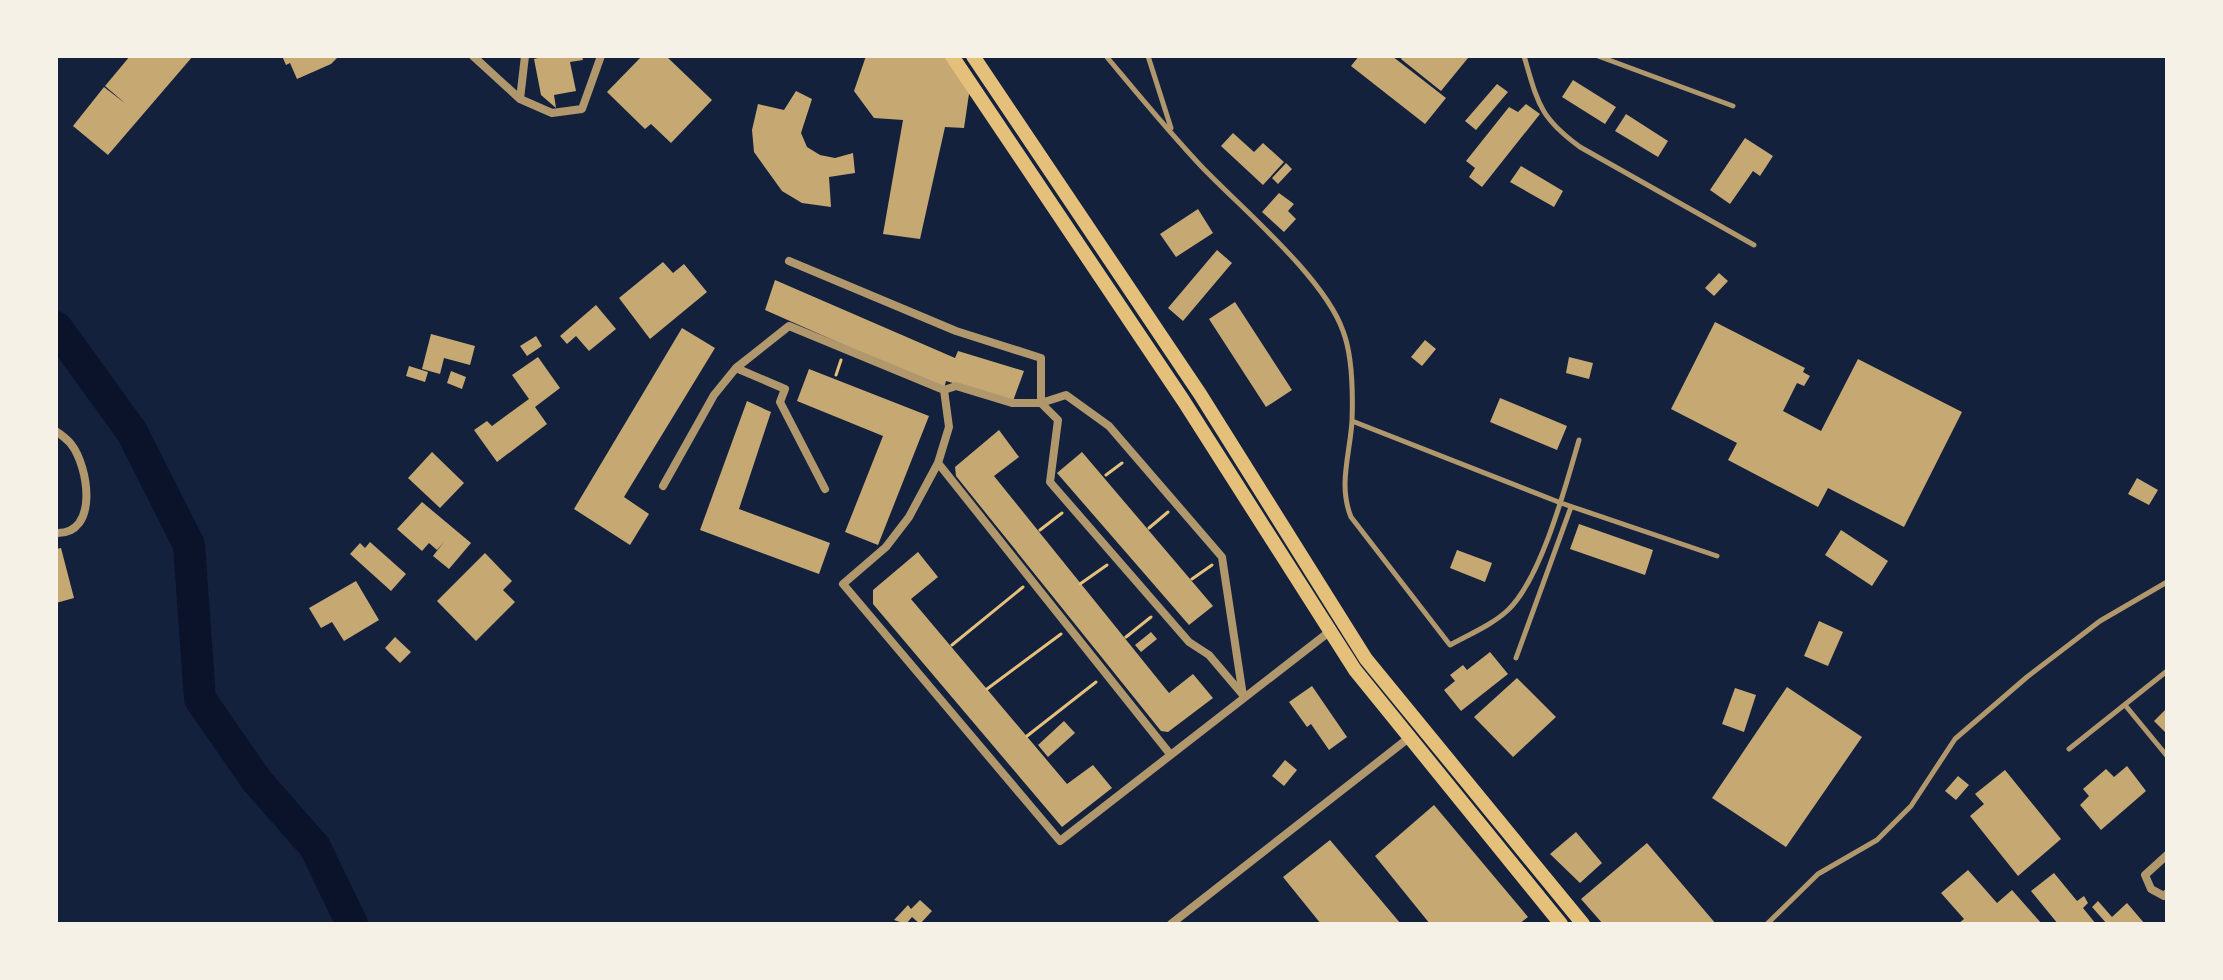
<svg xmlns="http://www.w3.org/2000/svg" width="2223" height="980" font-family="'Space Grotesk',sans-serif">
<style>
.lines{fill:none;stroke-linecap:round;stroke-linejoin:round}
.river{stroke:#0b132b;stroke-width:32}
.building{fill:#c6a872}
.path{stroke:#e5c07b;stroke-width:3}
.service{stroke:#b1986c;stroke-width:5}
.minor{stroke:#b1986c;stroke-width:8}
.primary{stroke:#e5c07b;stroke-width:14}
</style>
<rect width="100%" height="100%" fill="#14213d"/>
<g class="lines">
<!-- river -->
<path class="river" d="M 56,327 L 132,432 L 189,545 L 200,699 L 257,781 L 315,847 L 352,924"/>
</g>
<!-- building -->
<path class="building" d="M 130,56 L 193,56 L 108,155 L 73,126 L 104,87 L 126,104 L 105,86 Z
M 282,56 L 339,56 L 331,64 L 297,79 L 290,63 L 286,65 Z
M 546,56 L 582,56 L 583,60 L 570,62 L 576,91 L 554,95 L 556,108 L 541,95 L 534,59 Z
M 642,56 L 666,56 L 712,100 L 671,143 L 651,124 L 645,129 L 607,92 Z
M 866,56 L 949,56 L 970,87 L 964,128 L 945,127 L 920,239 L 883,234 L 903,120 L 874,118 L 854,91 Z
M 1359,56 L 1392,56 L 1446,98 L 1425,124 L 1351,66 Z
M 1403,56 L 1465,56 L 1468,58 L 1441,91 L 1401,59 Z
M 1573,80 L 1616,107 L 1605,124 L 1562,97 Z
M 1497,84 L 1508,92 L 1476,130 L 1465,121 Z
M 796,91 L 812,99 L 801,133 L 807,147 L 820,155 L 835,158 L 853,153 L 855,173 L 829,177 L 831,207 L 802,203 L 782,191 L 754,152 L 752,130 L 758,104 L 784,110 Z
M 1526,104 L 1540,114 L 1482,187 L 1469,177 L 1475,168 L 1466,161 L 1509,107 L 1518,112 Z
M 1626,114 L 1668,141 L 1658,157 L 1615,131 Z
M 1233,133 L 1254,152 L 1263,143 L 1284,162 L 1263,185 L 1221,146 Z
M 1745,138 L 1773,156 L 1760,176 L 1753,171 L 1730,204 L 1710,190 Z
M 1286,163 L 1292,169 L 1278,184 L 1272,178 Z
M 1521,166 L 1563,191 L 1554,207 L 1510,182 Z
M 1279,193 L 1294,204 L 1288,211 L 1296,219 L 1284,232 L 1262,212 Z
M 1198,209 L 1213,233 L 1176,257 L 1160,234 Z
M 1217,250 L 1232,263 L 1183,321 L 1168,308 Z
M 663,262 L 673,273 L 684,264 L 707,292 L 650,339 L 619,298 Z
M 1719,273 L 1728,281 L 1714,296 L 1705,288 Z
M 775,280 L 955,358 L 958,351 L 1024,371 L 1013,401 L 946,381 L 944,389 L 765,310 Z
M 1235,302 L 1292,390 L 1266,407 L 1209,319 Z
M 596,305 L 616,329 L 589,351 L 576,336 L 567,344 L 560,336 Z
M 1715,322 L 1805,368 L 1803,372 L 1810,376 L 1804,386 L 1797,383 L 1783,411 L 1821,431 L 1858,359 L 1962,412 L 1904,527 L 1828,488 L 1818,507 L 1728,460 L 1737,443 L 1671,409 Z
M 682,328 L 715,348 L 624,497 L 649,514 L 630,545 L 574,509 Z
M 431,334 L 475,346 L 470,365 L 444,358 L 440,374 L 422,369 Z
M 536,336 L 542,346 L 527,356 L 520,346 Z
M 1425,340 L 1436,349 L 1422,366 L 1411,357 Z
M 538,357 L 560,388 L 535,407 L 547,424 L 497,462 L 474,430 L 487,421 L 492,426 L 529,399 L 512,375 Z
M 1569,357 L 1593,363 L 1589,379 L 1566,373 Z
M 409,366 L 428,372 L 425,382 L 406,376 Z
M 809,369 L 929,416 L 878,545 L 845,532 L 883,436 L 797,401 Z
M 451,371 L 466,377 L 462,389 L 447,383 Z
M 1500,398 L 1567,426 L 1557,450 L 1490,422 Z
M 747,401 L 771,412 L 739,509 L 830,543 L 819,574 L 700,530 Z
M 999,430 L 1019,457 L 994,476 L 1169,693 L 1193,674 L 1213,698 L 1168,732 L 1161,731 L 956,476 L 955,467 Z
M 432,452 L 464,483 L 440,508 L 408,478 Z
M 1082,452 L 1213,606 L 1189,625 L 1057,473 Z
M 2137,478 L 2158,490 L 2149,505 L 2128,494 Z
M 422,502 L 471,543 L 449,569 L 433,556 L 444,542 L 437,550 L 429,543 L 422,551 L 397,529 Z
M 1579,524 L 1653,550 L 1645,575 L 1570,549 Z
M 1841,530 L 1888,561 L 1872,586 L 1825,555 Z
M 370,542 L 406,574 L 391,591 L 350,554 L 360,543 L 365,548 Z
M 61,548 L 74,598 L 56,603 L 56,549 Z
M 1457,550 L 1492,563 L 1485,582 L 1450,568 Z
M 918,552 L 938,577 L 911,599 L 1067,784 L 1093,765 L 1112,788 L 1062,827 L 873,604 L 873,590 Z
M 485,553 L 512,581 L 503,590 L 515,602 L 476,641 L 437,601 Z
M 356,581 L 379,620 L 344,641 L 332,622 L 321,628 L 309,608 Z
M 1819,621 L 1843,632 L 1828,666 L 1804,656 Z
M 1151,632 L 1157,639 L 1141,652 L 1135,645 Z
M 395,637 L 411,652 L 400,663 L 385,648 Z
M 1490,652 L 1508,674 L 1461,711 L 1444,690 L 1455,681 L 1450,675 L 1463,665 L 1467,670 Z
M 1517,678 L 1556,717 L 1513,757 L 1474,717 Z
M 1312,686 L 1347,737 L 1329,750 L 1311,724 L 1307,727 L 1289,702 Z
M 1787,687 L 1862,737 L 1786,847 L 1712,798 Z
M 1735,688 L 1756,695 L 1744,732 L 1722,724 Z
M 2167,708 L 2167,734 L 2154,721 Z
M 1064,721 L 1075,733 L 1048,757 L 1038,745 Z
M 1285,760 L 1297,770 L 1284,786 L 1272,776 Z
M 2127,766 L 2146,791 L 2101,830 L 2080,805 L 2089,796 L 2083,789 L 2106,769 L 2114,777 Z
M 2005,770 L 2061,839 L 2018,876 L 1970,816 L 1984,804 L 1975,794 Z
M 1958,776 L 1969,785 L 1956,800 L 1945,791 Z
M 1434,805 L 1528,917 L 1519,924 L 1430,924 L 1375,856 Z
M 1576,832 L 1602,863 L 1580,883 L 1550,854 Z
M 1330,840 L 1401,924 L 1321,924 L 1283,877 Z
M 1647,843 L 1716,924 L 1603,924 L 1581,899 Z
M 1968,870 L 1997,903 L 2012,890 L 2042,924 L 1958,924 L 1964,919 L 1941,893 Z
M 2054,873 L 2077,901 L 2084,896 L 2088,903 L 2083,908 L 2096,924 L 2058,924 L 2031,891 Z
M 920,900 L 932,911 L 920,924 L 912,917 L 906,924 L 894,920 L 908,905 L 911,909 Z
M 2098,901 L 2112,917 L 2127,903 L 2145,924 L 2107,924 L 2092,907 Z"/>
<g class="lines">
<!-- path -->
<path class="path" d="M 836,375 L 841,360
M 1106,475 L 1122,463
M 1149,528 L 1168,512
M 1040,530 L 1062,513
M 1192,579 L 1212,565
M 1080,584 L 1107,565
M 1126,637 L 1151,617
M 952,645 L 1023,587
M 987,689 L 1061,634
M 1027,736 L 1096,682"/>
<!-- service -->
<path class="service" d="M 1106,56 C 1137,93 1168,131 1201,166 C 1242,209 1324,277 1343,331 C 1353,357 1353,393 1352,421 C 1350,454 1338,485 1351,517 L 1450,645 C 1470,634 1492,625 1508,610 C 1541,579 1566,485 1579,440
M 1148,56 L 1171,128
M 1524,56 C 1538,103 1539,117 1580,147 L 1754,245
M 1598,56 L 1733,106
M 1352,421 L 1561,503 L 1717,556
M 1516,658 L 1571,507
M 2125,705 L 2167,756
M 2069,749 L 2167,671
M 1767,924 L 1818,874 L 1877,840 L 1911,806 L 1955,739 L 2027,677 L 2100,621 L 2167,582"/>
<!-- minor -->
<path class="minor" d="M 473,56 L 520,99 L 552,113 L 582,109 L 601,56
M 520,99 L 525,56
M 789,261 L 956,331 L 1041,358 L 1041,403 L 1066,395 L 1109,426 L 1222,557 L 1243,696
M 736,368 L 785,389 L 780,402 L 825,489
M 944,390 L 956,386 L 1012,403 L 1041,403 L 1058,420 L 1050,482 L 1189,642 L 1209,655 L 1243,695
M 56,431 C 61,435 67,439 71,444 C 89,467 99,535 56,533
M 938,463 L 1170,754
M 663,486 L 714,395 L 736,368 L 789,326 L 944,390 L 949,427 L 938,463 L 909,517 L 886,547 L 843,584 L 1060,841 L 1329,632
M 2167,855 L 2145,875 L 2151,889 L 2164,896 L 2167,893
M 1171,924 L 1410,737"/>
<!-- primary -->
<path class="primary" d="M 952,56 L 1183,400 L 1355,670 L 1561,924
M 973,56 L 1200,394 L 1366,659 L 1583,924"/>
</g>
<!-- border -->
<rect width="2223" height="980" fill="none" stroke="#f6f1e7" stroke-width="116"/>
</svg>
